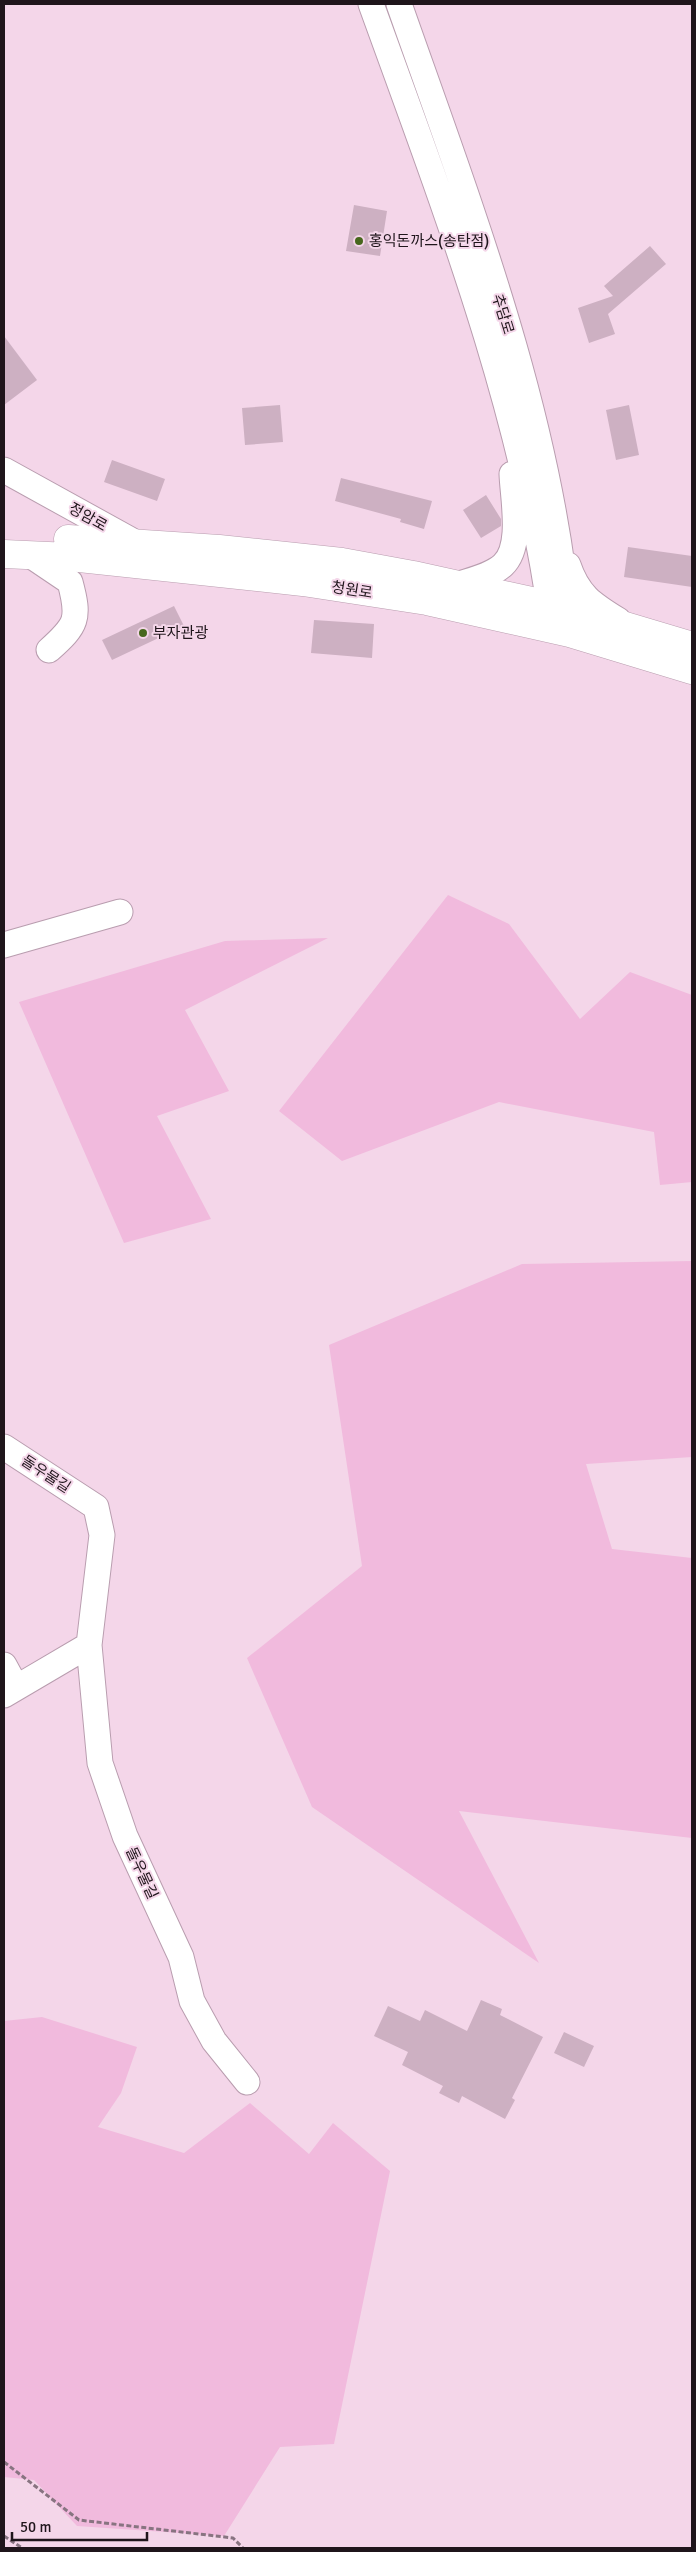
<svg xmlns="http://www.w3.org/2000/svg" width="696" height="2552" font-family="Signika,'Noto Sans KR',sans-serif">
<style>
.green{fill:#f1badd}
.building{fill:#cdb0c2}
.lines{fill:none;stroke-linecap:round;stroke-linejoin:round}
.minor-casing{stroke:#b99daf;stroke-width:27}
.major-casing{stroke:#b99daf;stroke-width:29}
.path{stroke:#887481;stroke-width:3;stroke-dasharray:5 2.5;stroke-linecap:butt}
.minor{stroke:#fff;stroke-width:25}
.major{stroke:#fff;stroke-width:28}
.poi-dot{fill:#46671d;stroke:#f4d6e9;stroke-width:2}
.labels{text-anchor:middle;stroke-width:4;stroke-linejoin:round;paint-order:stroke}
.poi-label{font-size:15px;fill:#1f151b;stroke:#f4d6e9;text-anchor:start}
.street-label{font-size:15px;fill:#1f151b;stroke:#f4d6e9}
</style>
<rect width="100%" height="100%" fill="#f4d6e9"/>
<!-- green -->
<path class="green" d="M 448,895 L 509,924 L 580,1019 L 630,972 L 692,995 L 692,1182 L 660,1185 L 654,1132 L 499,1102 L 342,1161 L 279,1111 Z
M 328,938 L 185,1010 L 229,1091 L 157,1116 L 211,1219 L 124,1243 L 19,1002 L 225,941 Z
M 692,1261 L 692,1457 L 586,1464 L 612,1549 L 692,1558 L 692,1838 L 459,1811 L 539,1963 L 312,1807 L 247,1658 L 362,1566 L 329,1345 L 522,1264 Z
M 42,2017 L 137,2047 L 121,2093 L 98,2127 L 184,2153 L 250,2103 L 309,2154 L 333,2123 L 390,2171 L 334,2444 L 280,2447 L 224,2536 L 77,2526 L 34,2480 L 4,2477 L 4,2021 Z"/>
<!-- building -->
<path class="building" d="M 354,205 L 387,211 L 380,256 L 346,251 Z
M 650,246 L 666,264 L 608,314 L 615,334 L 589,343 L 578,308 L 613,296 L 604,286 Z
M 4,336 L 37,380 L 4,405 Z
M 280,405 L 283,442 L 245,445 L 242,408 Z
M 629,405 L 639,455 L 616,460 L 606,410 Z
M 112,460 L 165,479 L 157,501 L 104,482 Z
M 341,478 L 432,501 L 424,529 L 400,522 L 401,519 L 335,501 Z
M 486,495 L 501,519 L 501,526 L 481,538 L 463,510 Z
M 628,547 L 692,556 L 692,587 L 624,577 Z
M 174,606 L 184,626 L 112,660 L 102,640 Z
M 314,620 L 374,624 L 372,658 L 311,653 Z
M 481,2000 L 502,2009 L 500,2015 L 543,2037 L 512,2098 L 515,2100 L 505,2119 L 462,2096 L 459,2103 L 439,2093 L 443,2086 L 402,2065 L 408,2052 L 374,2036 L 388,2006 L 420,2021 L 425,2010 L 467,2031 Z
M 564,2032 L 594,2046 L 584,2067 L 554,2053 Z"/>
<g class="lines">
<!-- minor casing -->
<g class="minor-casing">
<path id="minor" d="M 371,4 C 444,206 523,409 552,624
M 399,4 C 469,203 552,417 569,628
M 4,470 L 138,544
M 30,555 L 70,582 C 80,619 77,625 49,650
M 568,565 C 578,595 592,604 618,620
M 456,585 C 471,580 491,576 503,565 C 523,546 513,500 512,474
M 4,945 L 120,912
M 4,1447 L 96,1507 L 102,1535 L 89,1645 L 100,1763 L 125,1836 L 181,1957 L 192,2001 L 214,2041 L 247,2082
M 4,1665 L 16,1687
M 4,1695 L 89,1645"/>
</g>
<!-- major casing -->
<g class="major-casing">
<path id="major" d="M 68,539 L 219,549 L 342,562 L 413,575 L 568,609 L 692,646
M 4,554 L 70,557 L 303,582 L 427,601 L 570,633 L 692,670"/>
</g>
<!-- path -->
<path class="path" d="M 4,2462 L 79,2520 L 233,2538 L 243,2548
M 4,2536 L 22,2548"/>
<!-- minor -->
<use href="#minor" class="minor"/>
<!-- major -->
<use href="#major" class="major"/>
</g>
<!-- markers -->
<g class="poi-dot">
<circle cx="359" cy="241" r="5"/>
<circle cx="143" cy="633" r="5"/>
</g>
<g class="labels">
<!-- poi labels -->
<g class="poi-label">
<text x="369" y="246">홍익돈까스(송탄점)</text>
<text x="153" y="638">부자관광</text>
</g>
<!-- street labels -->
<g class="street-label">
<text transform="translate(503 314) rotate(73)" y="5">추담로</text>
<text transform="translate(88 517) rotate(29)" y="5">정암로</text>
<text transform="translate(352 590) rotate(9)" y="5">청원로</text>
<text transform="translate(46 1474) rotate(33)" y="5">돌우물길</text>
<text transform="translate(142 1873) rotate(65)" y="5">돌우물길</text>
</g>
</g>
<!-- border -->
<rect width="696" height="2552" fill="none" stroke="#1f151b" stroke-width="10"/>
<!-- scale -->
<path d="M12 2532v8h135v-8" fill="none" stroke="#1f151b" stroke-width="2.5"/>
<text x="20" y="2532" font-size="15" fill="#1f151b" stroke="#f4d6e9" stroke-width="4" paint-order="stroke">50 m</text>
</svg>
